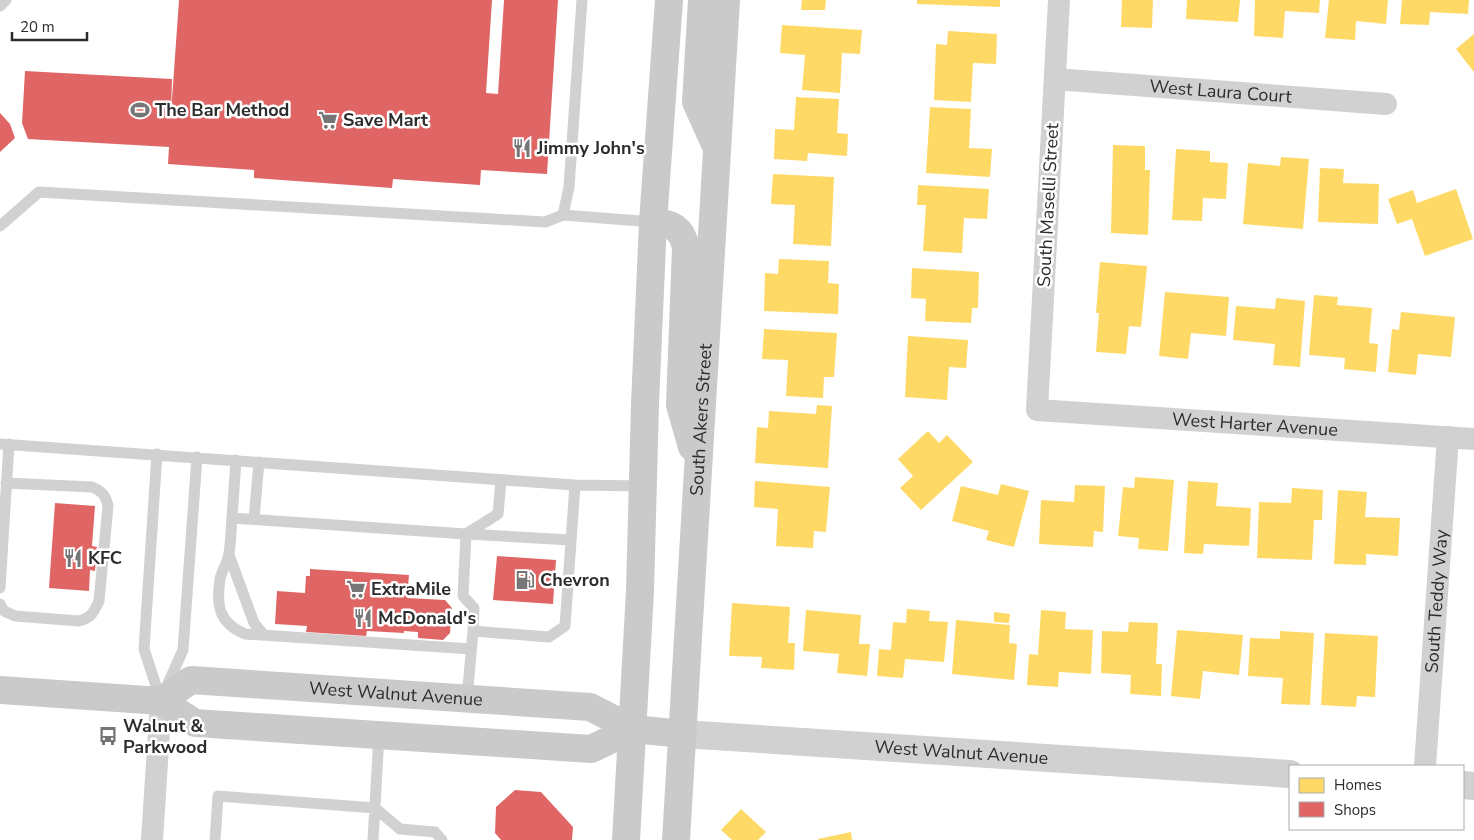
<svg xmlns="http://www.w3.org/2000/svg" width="1474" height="840" font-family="'Nunito Sans',sans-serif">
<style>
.homes{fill:#ffd966}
.shops{fill:#e06666}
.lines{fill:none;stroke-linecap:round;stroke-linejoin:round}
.service{stroke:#d1d1d1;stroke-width:11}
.minor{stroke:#d1d1d1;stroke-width:22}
.tertiary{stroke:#d1d1d1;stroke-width:28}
.secondary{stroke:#cacaca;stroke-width:28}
.labels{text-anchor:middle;stroke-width:5;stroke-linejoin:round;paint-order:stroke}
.street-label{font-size:18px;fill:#2c2c2c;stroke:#fff}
.poi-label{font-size:18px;font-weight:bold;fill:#2c2c2c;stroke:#fff;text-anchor:start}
</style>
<rect width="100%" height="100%" fill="#fff"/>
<!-- homes -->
<path class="homes" d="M 802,0 L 826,0 L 825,10 L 801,10 Z
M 917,0 L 1000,0 L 1000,7 L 917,4 Z
M 1122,0 L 1153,0 L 1152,28 L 1121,27 Z
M 1187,0 L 1240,0 L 1238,22 L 1186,19 Z
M 1255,0 L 1320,0 L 1319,13 L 1285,11 L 1283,38 L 1254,36 Z
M 1329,0 L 1388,0 L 1386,24 L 1356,21 L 1355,40 L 1325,38 Z
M 1402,0 L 1469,0 L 1468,14 L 1430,12 L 1429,25 L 1400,24 Z
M 782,25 L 862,30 L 860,54 L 842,53 L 840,93 L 802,90 L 805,55 L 780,53 Z
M 948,31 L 997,34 L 996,64 L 973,63 L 971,102 L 934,100 L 936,44 L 947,45 Z
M 1474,34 L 1474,72 L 1456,49 Z
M 796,97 L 839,99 L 837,133 L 848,134 L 847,156 L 808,153 L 807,161 L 774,159 L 775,129 L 794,130 Z
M 930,107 L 971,109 L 969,148 L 992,149 L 990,177 L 926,173 Z
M 1113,145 L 1145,146 L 1145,170 L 1150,170 L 1148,235 L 1111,233 Z
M 1176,149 L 1210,151 L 1210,162 L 1228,163 L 1226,199 L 1203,198 L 1202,221 L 1172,220 Z
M 1281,157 L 1309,159 L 1303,229 L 1243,224 L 1248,163 L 1280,166 Z
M 1320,168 L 1344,169 L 1343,183 L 1379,184 L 1378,224 L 1318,222 Z
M 773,174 L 834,177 L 831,246 L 793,244 L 795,205 L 771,204 Z
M 918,185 L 989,189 L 987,219 L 964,218 L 962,253 L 923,251 L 926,205 L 917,205 Z
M 1456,189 L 1473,239 L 1425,256 L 1412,219 L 1397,224 L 1388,199 L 1413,190 L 1417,203 Z
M 779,259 L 829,261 L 828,283 L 839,284 L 838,314 L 764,311 L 765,273 L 778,274 Z
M 1100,262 L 1147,266 L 1141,327 L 1129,326 L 1126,354 L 1096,352 L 1099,313 L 1096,313 Z
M 912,268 L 979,272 L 978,308 L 972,308 L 971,323 L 925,321 L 926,299 L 911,298 Z
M 1165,292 L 1229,297 L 1226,336 L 1191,333 L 1188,359 L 1159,356 Z
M 1314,295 L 1338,297 L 1337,305 L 1372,308 L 1369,343 L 1378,344 L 1376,372 L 1344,369 L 1345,358 L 1309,355 Z
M 1276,298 L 1305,301 L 1300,367 L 1273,365 L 1275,344 L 1233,340 L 1236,306 L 1275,309 Z
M 1401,312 L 1455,317 L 1451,357 L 1418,354 L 1416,375 L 1388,372 L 1392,329 L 1399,330 Z
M 764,329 L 837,333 L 834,377 L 824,377 L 823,398 L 786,396 L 788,360 L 762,359 Z
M 908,336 L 968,340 L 966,368 L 949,367 L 947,400 L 905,397 Z
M 817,405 L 832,406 L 828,468 L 755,463 L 757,427 L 768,428 L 769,411 L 816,414 Z
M 928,431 L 939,443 L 947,435 L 973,462 L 921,510 L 900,488 L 913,476 L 898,459 Z
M 1135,477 L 1174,480 L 1168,551 L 1138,549 L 1139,538 L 1118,536 L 1123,487 L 1134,488 Z
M 755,481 L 830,487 L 826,532 L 814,531 L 813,548 L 776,546 L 778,509 L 754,507 Z
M 1188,481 L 1218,483 L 1216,506 L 1251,508 L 1249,546 L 1204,544 L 1203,554 L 1184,553 Z
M 1001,484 L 1029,491 L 1014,547 L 986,540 L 989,531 L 952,521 L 961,486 L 998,495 Z
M 1075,485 L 1105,486 L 1103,532 L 1094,531 L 1093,547 L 1039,544 L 1041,500 L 1074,502 Z
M 1292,488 L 1323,490 L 1322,520 L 1314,520 L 1312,560 L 1257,558 L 1259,502 L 1291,503 Z
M 1338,490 L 1367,492 L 1365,517 L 1400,518 L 1398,556 L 1366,554 L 1366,565 L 1334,564 Z
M 732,603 L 790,607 L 788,643 L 795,643 L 794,670 L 761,668 L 762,657 L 729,656 Z
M 907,609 L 930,611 L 929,621 L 948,622 L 944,662 L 905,659 L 903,678 L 877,676 L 879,649 L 891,650 L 893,622 L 906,623 Z
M 806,610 L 861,615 L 859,644 L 870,644 L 867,676 L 837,673 L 839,654 L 803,651 Z
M 1041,610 L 1066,612 L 1065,629 L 1093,630 L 1091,674 L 1059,672 L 1058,687 L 1027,685 L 1029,654 L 1038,655 Z
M 994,612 L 1010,614 L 1009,623 L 994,622 Z
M 956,620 L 1010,625 L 1009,643 L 1017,644 L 1014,680 L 952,674 Z
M 1129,622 L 1158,623 L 1156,664 L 1162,664 L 1161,696 L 1130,694 L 1131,675 L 1101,673 L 1102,631 L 1128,632 Z
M 1177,630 L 1243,635 L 1239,675 L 1203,671 L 1200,699 L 1171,696 Z
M 1280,631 L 1314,633 L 1310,705 L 1281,704 L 1283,678 L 1248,676 L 1250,638 L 1280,639 Z
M 1325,633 L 1378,636 L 1375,697 L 1357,696 L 1356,707 L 1321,705 Z
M 741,809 L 766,832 L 758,840 L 732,840 L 721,830 Z
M 851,832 L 852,840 L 818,840 L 818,839 Z"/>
<!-- shops -->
<path class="shops" d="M 179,0 L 492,0 L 486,93 L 498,94 L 504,0 L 558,0 L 547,174 L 481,170 L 480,185 L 393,179 L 392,188 L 254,178 L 254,170 L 168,164 L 169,147 L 28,139 L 22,123 L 25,71 L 172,79 L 171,113 Z
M 0,113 L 10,124 L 15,138 L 0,152 Z
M 55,503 L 95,506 L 92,546 L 97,547 L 95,571 L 90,570 L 89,591 L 49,588 Z
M 497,556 L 556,560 L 553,604 L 493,600 Z
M 310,569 L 409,575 L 407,598 L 445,600 L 452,608 L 450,633 L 443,640 L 418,638 L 418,632 L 404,631 L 404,633 L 367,631 L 366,636 L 306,632 L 307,626 L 275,624 L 277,591 L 305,593 L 306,576 L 310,576 Z
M 515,790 L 541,792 L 573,827 L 572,840 L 501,840 L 495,833 L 496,807 Z"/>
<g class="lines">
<!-- service -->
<path class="service" d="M 0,6 L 6,0
M 563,215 L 569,187 L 582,0
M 0,226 L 39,192 L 545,222 L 563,215 L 653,222
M 0,444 L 575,485 L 642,486
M 157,454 L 144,649 L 161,701
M 232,518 L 236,460
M 254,519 L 259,462
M 229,555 L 254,623 L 264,635
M 0,588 L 9,444
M 0,604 L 4,611 L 15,616 L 79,621 C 91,618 94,612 99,601 L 108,506 C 106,496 102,491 92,487 L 6,483
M 473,631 L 474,608 L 463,596 L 466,534 L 571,540
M 471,649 L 245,634 C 219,623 216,606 220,579 C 222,570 228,562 229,553 C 231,542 231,529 232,518 L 466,534 L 498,514 L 501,480
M 165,690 L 183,650 L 197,457
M 467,699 L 473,631 L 549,637 L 565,626 L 575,485
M 215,840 L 218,796 L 375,808 L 400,829 L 435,832 L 442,840
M 373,840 L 379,735"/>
<!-- minor -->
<g class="minor">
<path id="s1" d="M 1059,0 L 1037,410 L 1474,439"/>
<path id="s2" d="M 1055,79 L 1386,104"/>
<path id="s3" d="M 1425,766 L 1448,437"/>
<path d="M 152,840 L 161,701"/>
</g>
<!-- tertiary -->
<g class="tertiary">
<path id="s4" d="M 683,734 L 1290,774"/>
<path d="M 1463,785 L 1474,786"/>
</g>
<!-- secondary -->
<g class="secondary">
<path d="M 702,0 L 696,102 L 715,144"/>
<path d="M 653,222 C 672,223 682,228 686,248 L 680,405 L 692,447"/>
<path d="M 0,690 L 161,701 L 195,723 L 591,749 L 633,729"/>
<path id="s5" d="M 161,701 L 191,680 L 590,707 L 633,729 L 683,734"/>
<path d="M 626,840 L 640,591 L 645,404 L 653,222 L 669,0"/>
<path id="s6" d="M 676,840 L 726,0"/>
</g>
</g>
<!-- icons -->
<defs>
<g id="stadium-bare" transform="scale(1.5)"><path d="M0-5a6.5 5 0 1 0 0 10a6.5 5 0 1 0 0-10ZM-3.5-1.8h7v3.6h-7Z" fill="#767676" stroke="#fff" stroke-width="2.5" paint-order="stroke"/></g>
<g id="supermarket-bare" transform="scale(1.5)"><path d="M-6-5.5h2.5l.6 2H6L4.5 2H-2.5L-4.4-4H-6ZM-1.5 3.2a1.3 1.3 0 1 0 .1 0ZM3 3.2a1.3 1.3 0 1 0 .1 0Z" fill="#767676" stroke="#fff" stroke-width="2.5" paint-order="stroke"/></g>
<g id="restaurant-bare" transform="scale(1.5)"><path d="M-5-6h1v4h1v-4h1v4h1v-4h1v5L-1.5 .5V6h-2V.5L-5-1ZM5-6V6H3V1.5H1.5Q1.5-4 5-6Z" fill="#767676" stroke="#fff" stroke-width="2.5" paint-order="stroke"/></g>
<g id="fuel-bare" transform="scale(1.5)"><path d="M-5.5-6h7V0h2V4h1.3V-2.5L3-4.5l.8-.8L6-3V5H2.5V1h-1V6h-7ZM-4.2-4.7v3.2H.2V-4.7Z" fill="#767676" stroke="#fff" stroke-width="2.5" paint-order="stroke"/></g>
<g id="bus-bare" transform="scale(1.5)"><path d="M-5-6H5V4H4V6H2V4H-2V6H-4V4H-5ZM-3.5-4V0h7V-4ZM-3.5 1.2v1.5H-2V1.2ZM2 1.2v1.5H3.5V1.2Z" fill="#767676" stroke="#fff" stroke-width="2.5" paint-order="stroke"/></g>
</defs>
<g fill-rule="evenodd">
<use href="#stadium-bare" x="140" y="110"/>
<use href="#supermarket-bare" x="328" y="120"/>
<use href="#restaurant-bare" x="522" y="148"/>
<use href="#restaurant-bare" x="73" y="558"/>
<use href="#fuel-bare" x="525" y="580"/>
<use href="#supermarket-bare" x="356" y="589"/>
<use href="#restaurant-bare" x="363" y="618"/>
<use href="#bus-bare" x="108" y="736"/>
</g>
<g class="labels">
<!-- street labels -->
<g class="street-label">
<text dy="6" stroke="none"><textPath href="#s2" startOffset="166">West Laura Court</textPath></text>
<text transform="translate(1048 205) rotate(-87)" y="6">South Maselli Street</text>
<text dy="6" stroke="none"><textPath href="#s6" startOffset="421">South Akers Street</textPath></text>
<text dy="6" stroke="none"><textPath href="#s1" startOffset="629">West Harter Avenue</textPath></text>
<text dy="6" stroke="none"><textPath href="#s3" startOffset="165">South Teddy Way</textPath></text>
<text dy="6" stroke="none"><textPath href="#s5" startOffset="242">West Walnut Avenue</textPath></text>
<text dy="6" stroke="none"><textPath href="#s4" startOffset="279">West Walnut Avenue</textPath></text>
</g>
<!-- poi labels -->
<g class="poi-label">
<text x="155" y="116">The Bar Method</text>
<text x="343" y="126">Save Mart</text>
<text x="537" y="154">Jimmy John's</text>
<text x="88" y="564">KFC</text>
<text x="540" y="586">Chevron</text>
<text x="371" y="595">ExtraMile</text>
<text x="378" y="624">McDonald's</text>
<text x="123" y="732">Walnut &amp;<tspan x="123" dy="21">Parkwood</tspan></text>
</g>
</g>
<!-- legend -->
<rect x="1289" y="765" width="175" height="65" fill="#ffffff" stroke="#ababab"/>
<rect x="1299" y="778" width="25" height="15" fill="#ffd966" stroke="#ababab"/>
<text x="1334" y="790" font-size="15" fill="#2c2c2c">Homes</text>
<rect x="1299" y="802" width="25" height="15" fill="#e06666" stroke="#ababab"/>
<text x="1334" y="815" font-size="15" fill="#2c2c2c">Shops</text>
<!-- scale -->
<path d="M12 32v8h75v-8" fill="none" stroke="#2c2c2c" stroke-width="2.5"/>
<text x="20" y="32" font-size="15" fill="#2c2c2c" stroke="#ffffff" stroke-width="4" paint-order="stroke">20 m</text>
</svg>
